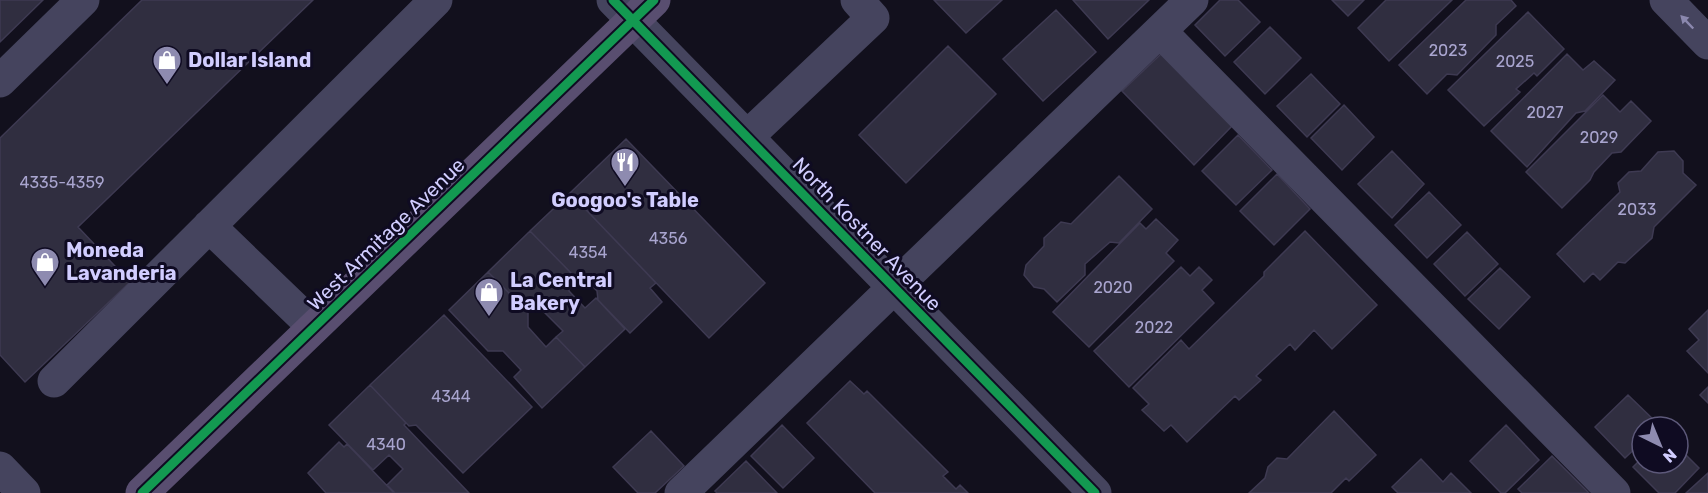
<svg xmlns="http://www.w3.org/2000/svg" width="1708" height="493" font-family="Rubik,sans-serif">
<style>
.building{fill:#302e40;stroke:#3e3a52;stroke-width:1.5}
.lines{fill:none;stroke-linecap:round;stroke-linejoin:round}
.minor{stroke:#45445e;stroke-width:33}
.major{stroke:#594e70;stroke-width:33}
.cycleway-casing{stroke:#0f0b22;stroke-width:13}
.cycleway{stroke:#139951;stroke-width:9}
.oneway{fill:#8b88ae}
.labels{text-anchor:middle;stroke-width:6;stroke-linejoin:round;paint-order:stroke}
.number-label{font-size:16px;fill:#a9a5cf}
.poi-label{font-size:20px;font-weight:bold;fill:#d1cdff;stroke:#0f0b22;text-anchor:start}
.street-label{font-size:20px;fill:#d1cdff;stroke:#0f0b22}
</style>
<rect width="100%" height="100%" fill="#12101d"/>
<!-- building -->
<path class="building" d="M 0,0 L 43,0 L 0,42 Z
M 142,0 L 313,0 L 78,227 L 130,282 L 25,382 L 0,355 L 0,138 Z
M 934,0 L 1002,0 L 966,33 Z
M 1073,0 L 1149,0 L 1108,39 Z
M 1220,0 L 1238,0 L 1260,22 L 1225,56 L 1195,25 Z
M 1332,0 L 1364,0 L 1348,16 Z
M 1386,0 L 1452,0 L 1389,61 L 1358,28 Z
M 1466,0 L 1511,0 L 1516,6 L 1496,25 L 1496,35 L 1457,75 L 1447,74 L 1427,94 L 1399,65 Z
M 1056,10 L 1096,52 L 1043,101 L 1003,59 Z
M 1528,12 L 1564,49 L 1537,76 L 1534,73 L 1516,89 L 1520,92 L 1484,126 L 1448,90 Z
M 1270,27 L 1301,58 L 1265,94 L 1234,62 Z
M 948,46 L 996,94 L 906,183 L 859,135 Z
M 1162,53 L 1233,125 L 1194,165 L 1122,91 Z
M 1567,54 L 1583,70 L 1594,61 L 1615,80 L 1585,111 L 1576,113 L 1527,167 L 1491,131 Z
M 1311,74 L 1340,104 L 1307,137 L 1277,106 Z
M 1603,95 L 1620,112 L 1631,101 L 1651,121 L 1621,152 L 1612,153 L 1594,172 L 1590,180 L 1562,208 L 1526,172 Z
M 1344,105 L 1374,137 L 1342,170 L 1311,138 Z
M 1238,135 L 1272,170 L 1236,205 L 1202,171 Z
M 626,139 L 765,283 L 709,338 L 570,193 Z
M 1392,151 L 1424,184 L 1392,218 L 1358,184 Z
M 1674,151 L 1683,161 L 1683,173 L 1696,185 L 1654,227 L 1652,238 L 1625,263 L 1618,262 L 1600,280 L 1593,273 L 1584,282 L 1557,254 L 1620,192 L 1618,183 L 1629,172 L 1641,171 L 1658,152 Z
M 1277,174 L 1310,209 L 1274,245 L 1240,211 Z
M 1119,176 L 1152,209 L 1119,243 L 1110,242 L 1085,264 L 1085,275 L 1057,302 L 1044,289 L 1034,287 L 1024,275 L 1026,265 L 1044,246 L 1044,238 L 1061,222 L 1071,224 Z
M 1429,192 L 1461,225 L 1427,258 L 1395,225 Z
M 570,193 L 656,283 L 650,288 L 662,302 L 630,333 L 598,300 L 597,291 L 583,276 L 574,276 L 530,231 Z
M 1156,219 L 1178,240 L 1166,253 L 1174,261 L 1089,347 L 1053,312 L 1140,223 L 1146,229 Z
M 530,231 L 570,272 L 569,291 L 585,308 L 596,298 L 625,329 L 585,367 L 556,337 L 563,331 L 543,311 L 530,309 L 528,312 L 488,272 Z
M 1305,231 L 1377,305 L 1332,349 L 1314,330 L 1295,350 L 1290,344 L 1256,376 L 1261,380 L 1239,400 L 1235,396 L 1187,442 L 1171,425 L 1164,431 L 1142,410 L 1149,404 L 1133,388 L 1181,340 L 1189,349 L 1264,276 L 1264,272 Z
M 1467,232 L 1498,264 L 1465,296 L 1434,264 Z
M 1181,267 L 1190,276 L 1199,267 L 1212,280 L 1202,290 L 1214,303 L 1129,387 L 1094,351 Z
M 1500,268 L 1530,297 L 1499,329 L 1468,299 Z
M 488,272 L 528,312 L 528,327 L 546,347 L 556,337 L 585,367 L 542,408 L 514,377 L 521,370 L 503,351 L 488,351 L 449,310 Z
M 1708,310 L 1708,373 L 1687,351 L 1699,340 L 1689,329 Z
M 444,315 L 532,407 L 463,473 L 416,425 L 409,426 L 370,385 Z
M 850,381 L 864,394 L 867,391 L 948,472 L 943,476 L 956,489 L 960,485 L 968,493 L 875,493 L 807,423 Z
M 370,385 L 406,423 L 404,425 L 469,493 L 395,493 L 387,485 L 403,469 L 389,455 L 373,470 L 329,425 Z
M 1708,387 L 1708,403 L 1700,395 Z
M 1628,395 L 1659,425 L 1642,427 L 1642,442 L 1625,458 L 1595,427 Z
M 1334,411 L 1376,455 L 1349,481 L 1346,478 L 1331,493 L 1249,493 L 1265,478 L 1268,467 L 1277,458 L 1287,459 Z
M 782,425 L 814,458 L 783,488 L 751,456 Z
M 1506,425 L 1539,460 L 1505,493 L 1501,493 L 1470,461 Z
M 651,431 L 684,466 L 655,493 L 638,493 L 613,467 Z
M 339,442 L 344,447 L 347,444 L 394,493 L 326,493 L 308,473 Z
M 1678,447 L 1699,468 L 1675,493 L 1659,493 L 1633,467 L 1642,458 L 1642,463 L 1678,463 Z
M 1552,456 L 1589,493 L 1522,493 L 1518,489 Z
M 1421,459 L 1443,482 L 1451,473 L 1471,493 L 1398,493 L 1392,487 Z
M 746,461 L 777,493 L 717,493 L 715,491 Z
M 1708,473 L 1708,493 L 1686,493 Z"/>
<g class="lines">
<!-- minor -->
<path class="minor" d="M 613,0 L 1095,493
M 1666,0 L 1708,43
M 1160,31 L 1614,493
M 0,81 L 83,0
M 747,137 L 873,18 L 857,0
M 209,226 L 314,327
M 54,381 L 436,0
M 0,468 L 24,493
M 681,493 L 1192,0"/>
<!-- major -->
<path class="major" d="M 142,493 L 654,0"/>
<!-- cycleway casing -->
<g class="cycleway-casing">
<path id="cycleway" d="M 613,0 L 1095,493
M 142,493 L 654,0"/>
</g>
<!-- cycleway -->
<use href="#cycleway" class="cycleway"/>
</g>
<!-- one-way arrows -->
<defs><path id="oneway-solid" d="M-6-.8H1V-3.2L6.5 0L1 3.2V.8H-6Z" transform="scale(1.5)"/></defs>
<use class="oneway" href="#oneway-solid" transform="translate(1687 22) rotate(-134)"/>
<!-- icons -->
<defs>
<g id="shop-pin" transform="scale(1.5)"><path d="M0 17L-7.5 6A9.5 9.5 0 1 1 7.5 6Z" fill="#8e8bb0" stroke="#0f0b22"/><path d="M-5-2.5h2.3a2.7 3.5 0 0 1 5.4 0H5L5.5 6h-11ZM-1.5-2.5h3a1.5 2.3 0 0 0-3 0Z" fill="#fff"/></g>
<g id="restaurant-pin" transform="scale(1.5)"><path d="M0 17L-7.5 6A9.5 9.5 0 1 1 7.5 6Z" fill="#8e8bb0" stroke="#0f0b22"/><path d="M-5-6h1v4h1v-4h1v4h1v-4h1v5L-1.5 .5V6h-2V.5L-5-1ZM5-6V6H3V1.5H1.5Q1.5-4 5-6Z" fill="#fff"/></g>
</defs>
<g fill-rule="evenodd">
<use href="#shop-pin" x="167" y="60"/>
<use href="#restaurant-pin" x="625" y="162"/>
<use href="#shop-pin" x="45" y="262"/>
<use href="#shop-pin" x="489" y="292"/>
</g>
<g class="labels">
<!-- number labels -->
<g class="number-label">
<text x="1448" y="56">2023</text>
<text x="1515" y="67">2025</text>
<text x="1545" y="118">2027</text>
<text x="1599" y="143">2029</text>
<text x="62" y="188">4335-4359</text>
<text x="1637" y="215">2033</text>
<text x="668" y="244">4356</text>
<text x="588" y="258">4354</text>
<text x="1113" y="293">2020</text>
<text x="1154" y="333">2022</text>
<text x="451" y="402">4344</text>
<text x="386" y="450">4340</text>
</g>
<!-- poi labels -->
<g class="poi-label">
<text x="188" y="67">Dollar Island</text>
<text x="625" y="207" text-anchor="middle">Googoo's Table</text>
<text x="66" y="257">Moneda<tspan x="66" dy="23">Lavanderia</tspan></text>
<text x="510" y="287">La Central<tspan x="510" dy="23">Bakery</tspan></text>
</g>
<!-- street labels -->
<g class="street-label">
<text transform="translate(386 234) rotate(-44)" y="7">West Armitage Avenue</text>
<text transform="translate(867 234) rotate(46)" y="7">North Kostner Avenue</text>
</g>
</g>
<!-- north arrow -->
<g transform="translate(1660 445) rotate(137)"><circle r="28" fill="#0f0b22" stroke="#5d597a" stroke-width="1.5"/>
<path d="M0-4.5L10 22L0 15L-10 22Z" fill="#8e8bb0"/>
<text y="-9" font-size="16" font-weight="bold" text-anchor="middle" fill="#d1cdff">N</text>
</g>
</svg>
